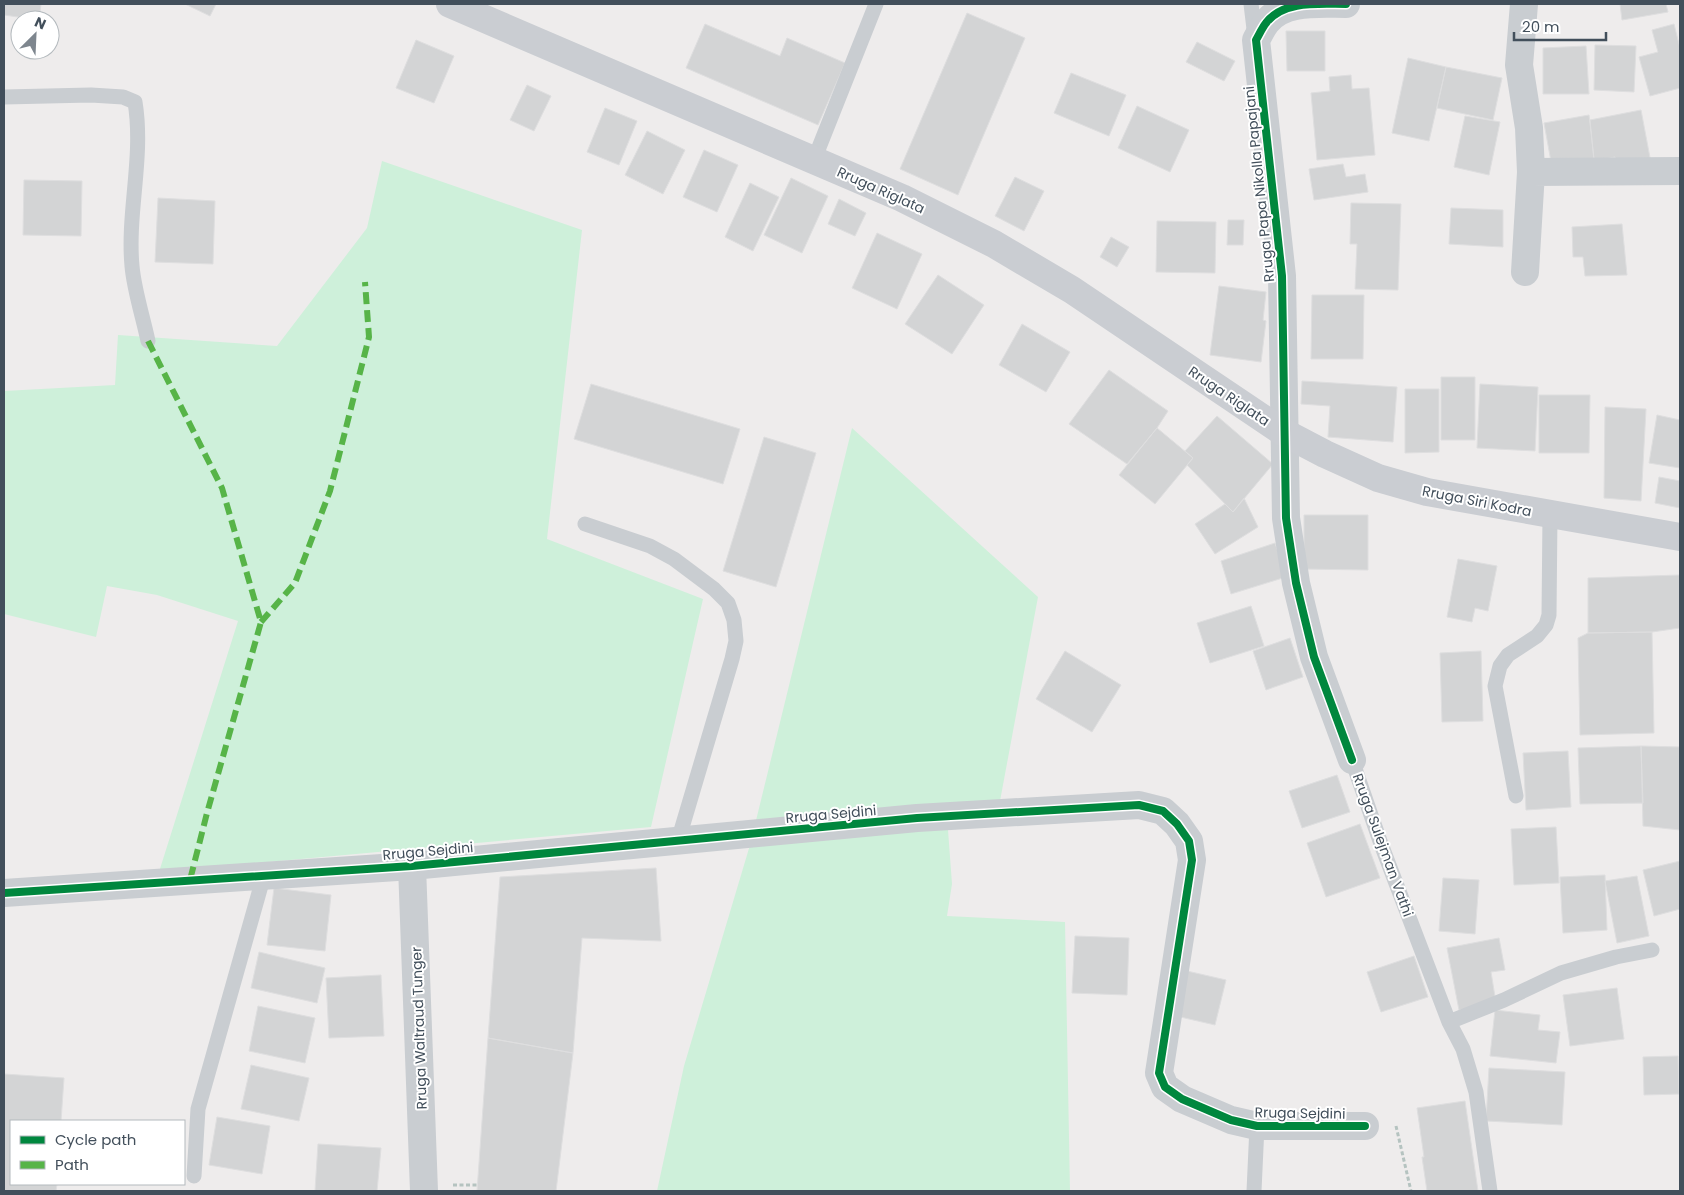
<svg xmlns="http://www.w3.org/2000/svg" width="1684" height="1195" font-family="Poppins,sans-serif">
<style>
.green{fill:#cef0da}
.building{fill:#d3d4d5;stroke:#dededf}
.lines{fill:none;stroke-linecap:round;stroke-linejoin:round}
.path{stroke:#b5c3c0;stroke-width:3;stroke-dasharray:4 2.5;stroke-linecap:butt}
.service{stroke:#c9cdd1;stroke-width:15}
.minor{stroke:#c9cdd1;stroke-width:28}
.secondary{stroke:#cacdd2;stroke-width:28}
.quiet{stroke:#57b448;stroke-width:6;stroke-dasharray:12 6;stroke-linecap:butt}
.cycleway-casing{stroke:#fff;stroke-width:11}
.cycleway{stroke:#00873e;stroke-width:8}
.labels{text-anchor:middle;stroke-width:4;stroke-linejoin:round;paint-order:stroke}
.street-label{font-size:14px;fill:#424f5b;stroke:#fff}
</style>
<rect width="100%" height="100%" fill="#eeecec"/>
<!-- green -->
<path class="green" d="M 382,161 L 582,230 L 547,539 L 703,599 L 651,827 L 159,872 L 238,621 L 157,595 L 107,586 L 96,637 L 4,614 L 4,391 L 115,385 L 118,335 L 277,346 L 367,228 Z
M 852,428 L 1038,597 L 1000,801 L 946,803 L 952,884 L 947,916 L 1065,922 L 1070,1191 L 657,1191 L 684,1066 L 750,845 Z"/>
<!-- building -->
<path class="building" d="M 4,4 L 41,4 L 39,20 L 4,15 Z
M 185,4 L 216,4 L 210,16 Z
M 1620,4 L 1666,4 L 1668,12 L 1622,20 Z
M 967,13 L 1025,38 L 958,195 L 900,169 Z
M 705,24 L 780,56 L 787,38 L 845,63 L 818,125 L 686,68 Z
M 1674,24 L 1680,48 L 1680,88 L 1650,96 L 1639,57 L 1658,52 L 1652,30 Z
M 1286,31 L 1325,31 L 1325,71 L 1287,71 Z
M 416,40 L 454,56 L 434,103 L 396,88 Z
M 1197,42 L 1235,61 L 1224,81 L 1186,62 Z
M 1595,45 L 1636,46 L 1634,92 L 1594,90 Z
M 1586,46 L 1589,94 L 1543,94 L 1543,48 Z
M 1408,58 L 1446,67 L 1429,141 L 1392,133 Z
M 1446,67 L 1502,78 L 1493,120 L 1437,108 Z
M 1071,73 L 1126,95 L 1109,136 L 1054,113 Z
M 1351,75 L 1352,89 L 1369,88 L 1375,155 L 1317,160 L 1311,93 L 1330,91 L 1329,77 Z
M 527,85 L 551,96 L 534,131 L 510,120 Z
M 1137,106 L 1189,130 L 1170,172 L 1118,148 Z
M 605,108 L 637,121 L 619,165 L 587,152 Z
M 1641,110 L 1651,163 L 1617,164 L 1615,157 L 1594,161 L 1590,120 Z
M 1589,115 L 1595,167 L 1552,167 L 1544,123 Z
M 1465,116 L 1500,122 L 1489,175 L 1454,167 Z
M 647,131 L 685,150 L 663,194 L 625,175 Z
M 704,150 L 738,165 L 717,212 L 683,197 Z
M 1343,164 L 1346,177 L 1365,174 L 1368,192 L 1314,200 L 1309,169 Z
M 1015,177 L 1044,191 L 1024,231 L 995,216 Z
M 791,178 L 828,196 L 802,253 L 764,235 Z
M 24,180 L 82,181 L 81,236 L 23,235 Z
M 750,183 L 779,197 L 753,251 L 725,237 Z
M 158,198 L 215,201 L 213,264 L 155,262 Z
M 839,199 L 866,213 L 855,236 L 828,224 Z
M 1351,203 L 1401,204 L 1398,290 L 1355,289 L 1357,244 L 1350,244 Z
M 1451,208 L 1503,210 L 1503,247 L 1449,244 Z
M 1228,220 L 1244,220 L 1243,245 L 1227,245 Z
M 1157,221 L 1216,222 L 1215,273 L 1156,272 Z
M 1622,224 L 1627,275 L 1585,276 L 1583,257 L 1573,257 L 1572,227 Z
M 877,233 L 922,254 L 897,309 L 852,288 Z
M 1111,237 L 1129,247 L 1117,267 L 1100,257 Z
M 938,275 L 984,305 L 952,354 L 905,324 Z
M 1219,286 L 1266,292 L 1263,320 L 1266,321 L 1261,362 L 1210,355 Z
M 1312,295 L 1364,295 L 1363,359 L 1311,359 Z
M 1022,324 L 1070,352 L 1046,392 L 999,365 Z
M 1109,370 L 1168,411 L 1157,428 L 1127,464 L 1069,424 Z
M 1441,377 L 1475,377 L 1475,440 L 1441,440 Z
M 1302,381 L 1397,387 L 1393,442 L 1328,437 L 1330,406 L 1301,404 Z
M 591,384 L 740,429 L 723,484 L 574,439 Z
M 1480,384 L 1538,387 L 1535,451 L 1477,448 Z
M 1405,389 L 1439,389 L 1439,452 L 1405,453 Z
M 1539,395 L 1590,395 L 1589,453 L 1539,453 Z
M 1605,407 L 1646,409 L 1641,501 L 1604,498 Z
M 1657,415 L 1680,420 L 1680,468 L 1649,463 Z
M 1217,416 L 1273,464 L 1233,512 L 1187,465 L 1193,458 L 1185,451 Z
M 1157,428 L 1193,458 L 1155,504 L 1119,475 Z
M 764,437 L 816,453 L 776,587 L 723,571 Z
M 1659,477 L 1680,481 L 1680,508 L 1655,503 Z
M 1244,498 L 1258,527 L 1215,554 L 1195,524 L 1225,504 L 1233,512 Z
M 1304,515 L 1368,515 L 1368,570 L 1304,569 Z
M 1275,543 L 1286,577 L 1231,594 L 1221,561 Z
M 1458,559 L 1497,566 L 1488,611 L 1475,608 L 1472,622 L 1447,617 Z
M 1680,575 L 1680,628 L 1652,632 L 1588,633 L 1588,578 Z
M 1251,606 L 1264,646 L 1210,663 L 1197,623 Z
M 1652,632 L 1654,733 L 1580,735 L 1578,638 L 1588,633 Z
M 1290,638 L 1303,677 L 1266,690 L 1253,651 Z
M 1065,651 L 1121,685 L 1092,732 L 1036,699 Z
M 1481,651 L 1483,721 L 1442,722 L 1440,653 Z
M 1641,746 L 1643,803 L 1580,804 L 1578,748 Z
M 1641,746 L 1680,747 L 1680,830 L 1643,826 Z
M 1568,751 L 1571,807 L 1526,810 L 1523,753 Z
M 1337,775 L 1350,812 L 1302,828 L 1289,791 Z
M 1360,824 L 1380,878 L 1326,897 L 1307,843 Z
M 1556,827 L 1559,883 L 1514,885 L 1511,829 Z
M 1680,861 L 1680,909 L 1654,916 L 1643,870 Z
M 656,868 L 661,941 L 582,938 L 573,1053 L 488,1038 L 500,877 Z
M 1605,875 L 1607,930 L 1563,933 L 1560,877 Z
M 1637,876 L 1649,936 L 1617,943 L 1605,881 Z
M 1443,878 L 1479,880 L 1475,934 L 1439,931 Z
M 274,888 L 331,895 L 325,951 L 267,945 Z
M 1075,936 L 1129,938 L 1127,995 L 1072,993 Z
M 1499,938 L 1505,970 L 1491,972 L 1496,1003 L 1459,1010 L 1447,948 Z
M 259,952 L 325,968 L 317,1003 L 251,988 Z
M 1414,956 L 1428,997 L 1381,1012 L 1367,972 Z
M 1187,971 L 1226,980 L 1215,1025 L 1176,1016 Z
M 381,975 L 384,1036 L 329,1038 L 326,978 Z
M 1617,988 L 1624,1039 L 1570,1046 L 1563,995 Z
M 258,1006 L 315,1018 L 305,1063 L 249,1051 Z
M 1495,1010 L 1540,1015 L 1538,1030 L 1560,1032 L 1556,1063 L 1490,1056 Z
M 488,1038 L 573,1053 L 556,1191 L 477,1191 Z
M 1678,1056 L 1679,1094 L 1644,1095 L 1643,1057 Z
M 251,1065 L 309,1078 L 299,1121 L 241,1109 Z
M 1489,1068 L 1565,1072 L 1562,1125 L 1486,1121 Z
M 4,1074 L 64,1078 L 61,1121 L 11,1121 L 11,1184 L 57,1184 L 56,1191 L 4,1191 Z
M 1465,1101 L 1478,1191 L 1427,1191 L 1422,1157 L 1424,1157 L 1417,1108 Z
M 217,1117 L 270,1126 L 262,1174 L 209,1165 Z
M 318,1144 L 381,1148 L 377,1191 L 315,1191 Z"/>
<g class="lines">
<!-- path -->
<path class="path" d="M 1396,1126 L 1411,1191
M 453,1185 L 478,1185"/>
<!-- service -->
<path class="service" d="M 1251,4 L 1255,37
M 4,97 L 91,95 L 123,97 L 135,102 C 144,157 127,212 132,266 C 134,290 143,317 148,341
M 814,160 L 876,4
M 585,524 L 650,546 L 674,559 L 714,589 L 728,603 L 734,620 L 736,641 L 732,659 L 678,841
M 1352,760 L 1381,844 L 1449,1022 L 1463,1049 L 1476,1092 L 1490,1191
M 1516,796 L 1495,686 L 1500,666 L 1508,655 L 1537,636 L 1546,625 L 1549,615 L 1550,515
M 1449,1022 L 1504,1000 L 1561,973 L 1616,957 L 1652,950
M 194,1176 L 198,1109 L 264,875
M 1254,1191 L 1257,1126"/>
<!-- minor -->
<path class="minor" d="M 1346,4 C 1319,4 1283,0 1266,23 C 1262,28 1259,35 1256,40 L 1282,276 L 1286,518 L 1296,583 L 1314,657 L 1352,760
M 1524,4 L 1519,65 L 1529,128 L 1531,172 L 1525,272
M 1531,172 L 1680,171
M 412,866 L 424,1191
M 4,893 L 412,866 L 917,818 L 1139,805 L 1163,811 L 1177,824 L 1189,841 L 1192,860 L 1159,1073 L 1165,1087 L 1182,1099 L 1231,1120 L 1257,1126 L 1365,1126"/>
<!-- secondary -->
<path class="secondary" d="M 450,4 L 902,198 L 994,244 L 1072,290 L 1283,432 L 1325,454 L 1378,478 L 1427,492 L 1680,537"/>
<!-- quiet -->
<path class="quiet" d="M 148,341 L 222,488 L 261,622 L 207,813 L 190,880
M 261,622 L 295,583 L 330,491 L 369,337 L 365,282"/>
<!-- cycleway casing -->
<g class="cycleway-casing">
<path id="cycleway" d="M 1346,4 C 1319,4 1283,0 1266,23 C 1262,28 1259,35 1256,40 L 1282,276 L 1286,518 L 1296,583 L 1314,657 L 1352,760
M 4,893 L 412,866 L 917,818 L 1139,805 L 1163,811 L 1177,824 L 1189,841 L 1192,860 L 1159,1073 L 1165,1087 L 1182,1099 L 1231,1120 L 1257,1126 L 1365,1126"/>
</g>
<!-- cycleway -->
<use href="#cycleway" class="cycleway"/>
</g>
<g class="labels">
<!-- street labels -->
<g class="street-label">
<text transform="translate(1259 184) rotate(-96)" y="5">Rruga Papa Nikolla Papajani</text>
<text transform="translate(881 190) rotate(24)" y="5">Rruga Riglata</text>
<text transform="translate(1229 396) rotate(34)" y="5">Rruga Riglata</text>
<text transform="translate(1477 501) rotate(11)" y="5">Rruga Siri Kodra</text>
<text transform="translate(831 814) rotate(-5)" y="5">Rruga Sejdini</text>
<text transform="translate(1383 845) rotate(70)" y="5">Rruga Sulejman Vathi</text>
<text transform="translate(428 851) rotate(-5)" y="5">Rruga Sejdini</text>
<text transform="translate(419 1028) rotate(-92)" y="5">Rruga Waltraud Tunger</text>
<text transform="translate(1300 1113) rotate(1)" y="5">Rruga Sejdini</text>
</g>
</g>
<!-- border -->
<rect width="1684" height="1195" fill="none" stroke="#424f5b" stroke-width="10"/>
<!-- legend -->
<rect x="10" y="1120" width="175" height="65" fill="#ffffff" stroke="#b3b9bd"/>
<rect x="20" y="1136" width="25" height="8" fill="#00873e" stroke="#b3b9bd"/>
<text x="55" y="1145" font-size="15" fill="#424f5b">Cycle path</text>
<rect x="20" y="1161" width="25" height="8" fill="#57b448" stroke="#b3b9bd"/>
<text x="55" y="1170" font-size="15" fill="#424f5b">Path</text>
<!-- north arrow -->
<g transform="translate(35 35) rotate(24)"><circle r="24" fill="#ffffff" stroke="#b3b9bd"/>
<path d="M0-4L9 19L0 12L-9 19Z" fill="#7e868e"/>
<text y="-8" font-size="14" font-weight="bold" text-anchor="middle" fill="#424f5b">N</text>
</g>
<!-- scale -->
<path d="M1514 32v8h92v-8" fill="none" stroke="#424f5b" stroke-width="2.5"/>
<text x="1522" y="32" font-size="15" fill="#424f5b" stroke="#ffffff" stroke-width="4" paint-order="stroke">20 m</text>
</svg>
